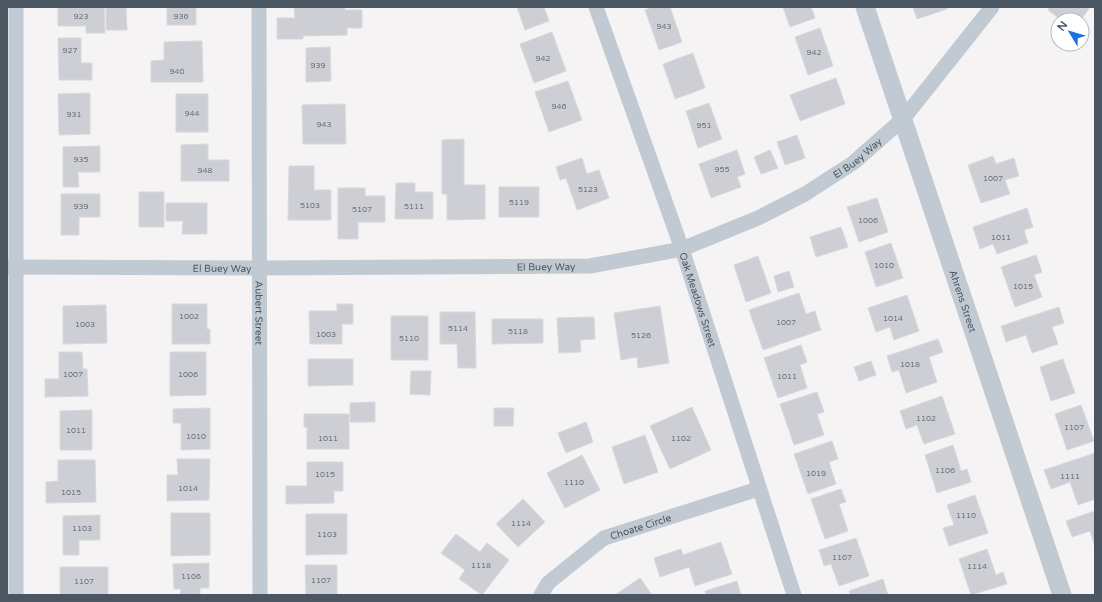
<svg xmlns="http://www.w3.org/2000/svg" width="1102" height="602" font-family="'Varela Round',sans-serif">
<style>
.building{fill:#cdcfd5;stroke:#d7d9de}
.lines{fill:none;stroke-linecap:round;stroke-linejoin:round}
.minor{stroke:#c1cad2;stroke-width:15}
.tertiary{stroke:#c1cad2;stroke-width:19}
.labels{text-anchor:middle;stroke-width:4;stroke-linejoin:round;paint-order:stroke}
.number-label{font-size:8px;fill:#6b747e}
.street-label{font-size:10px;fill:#4a5661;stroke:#fff}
</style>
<rect width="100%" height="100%" fill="#f5f3f3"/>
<!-- building -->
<path class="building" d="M 58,7 L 104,7 L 105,33 L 86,33 L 86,26 L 58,26 Z
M 106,7 L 126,7 L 127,30 L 106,30 Z
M 167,7 L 196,7 L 196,25 L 167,25 Z
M 294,7 L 345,7 L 345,10 L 362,10 L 362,28 L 347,28 L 347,35 L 303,36 L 303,39 L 277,39 L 277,18 L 295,18 Z
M 517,7 L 544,7 L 549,21 L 525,30 Z
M 653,7 L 670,7 L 682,42 L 659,50 L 645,10 Z
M 783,7 L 811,7 L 815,18 L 790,27 Z
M 913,7 L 947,7 L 947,9 L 917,19 Z
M 1050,7 L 1090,7 L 1081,20 L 1061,20 L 1048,10 Z
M 820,28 L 833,66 L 808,75 L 795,37 Z
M 552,32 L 566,71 L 534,83 L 520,44 Z
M 58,38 L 81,38 L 81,63 L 92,63 L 92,80 L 59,80 Z
M 202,41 L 203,82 L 151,82 L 151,61 L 164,60 L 164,42 Z
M 330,47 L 331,81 L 306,82 L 306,48 Z
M 693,53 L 705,88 L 675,99 L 663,64 Z
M 836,78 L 845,104 L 800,121 L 790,95 Z
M 568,81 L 582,120 L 549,132 L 535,92 Z
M 90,93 L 90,134 L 59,135 L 58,94 Z
M 176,94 L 208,94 L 208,132 L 176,132 Z
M 709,103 L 722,139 L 698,148 L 686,111 Z
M 345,104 L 346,144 L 303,144 L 302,105 Z
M 797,135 L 805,158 L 785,165 L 777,142 Z
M 464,139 L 464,185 L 485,185 L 485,219 L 447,220 L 447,194 L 442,194 L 442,140 Z
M 208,144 L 208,160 L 229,160 L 229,181 L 181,181 L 181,145 Z
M 100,146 L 100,172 L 78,172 L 79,187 L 63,187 L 63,147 Z
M 737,150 L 745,174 L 737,177 L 741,187 L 711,198 L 699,164 Z
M 770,150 L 778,168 L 761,174 L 754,157 Z
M 993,156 L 996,164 L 1014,158 L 1019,176 L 1005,180 L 1010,194 L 981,203 L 968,165 Z
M 582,158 L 587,174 L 599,170 L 609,198 L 577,210 L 566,178 L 560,180 L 556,167 Z
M 289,166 L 314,166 L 314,190 L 331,190 L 331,220 L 288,220 Z
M 396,183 L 415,183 L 415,192 L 433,192 L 433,219 L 395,219 Z
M 499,187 L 539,187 L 539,217 L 499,217 Z
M 338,188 L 365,188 L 365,196 L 385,196 L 385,222 L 358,222 L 358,239 L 338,239 Z
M 139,192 L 164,192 L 164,227 L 139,227 Z
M 61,194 L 100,194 L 100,217 L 79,217 L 79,235 L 61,235 Z
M 877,198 L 888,232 L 859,242 L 847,207 Z
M 166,203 L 207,203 L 207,234 L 182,234 L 183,221 L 166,221 Z
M 1027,208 L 1033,227 L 1024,230 L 1028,243 L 997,254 L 993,244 L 980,249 L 973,227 Z
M 841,227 L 848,247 L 816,257 L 810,237 Z
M 891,243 L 903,278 L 876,287 L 865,252 Z
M 1036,255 L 1042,272 L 1034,275 L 1042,297 L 1015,307 L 1001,267 Z
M 758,256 L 771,293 L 746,302 L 734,265 Z
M 789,271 L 794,287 L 778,292 L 774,276 Z
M 799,293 L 806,314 L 815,311 L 821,330 L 763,350 L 749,310 Z
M 907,295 L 919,331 L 894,340 L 890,327 L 876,332 L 868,308 Z
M 172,304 L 207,304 L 207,329 L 210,329 L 210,344 L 172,344 Z
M 337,304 L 353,304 L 353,324 L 342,324 L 342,344 L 310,344 L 309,311 L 337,311 Z
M 106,305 L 107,343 L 63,344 L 63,306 Z
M 660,306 L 669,363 L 638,368 L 637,357 L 621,360 L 614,313 Z
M 1059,307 L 1064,323 L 1052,327 L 1058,344 L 1032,353 L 1026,335 L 1006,342 L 1001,326 Z
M 440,312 L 475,312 L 476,368 L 458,368 L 457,344 L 440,344 Z
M 391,316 L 428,316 L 428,360 L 391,360 Z
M 594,317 L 595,339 L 580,340 L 581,352 L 559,353 L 557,318 Z
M 492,319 L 543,319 L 543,343 L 492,344 Z
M 938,339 L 943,352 L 929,357 L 937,382 L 906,393 L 899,370 L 892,372 L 887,356 Z
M 801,345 L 807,362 L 800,365 L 807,388 L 778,398 L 764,358 Z
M 59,352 L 82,352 L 83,369 L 87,369 L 88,396 L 45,397 L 45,379 L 59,379 Z
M 170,352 L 206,352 L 206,395 L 170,396 Z
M 308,359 L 353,359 L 353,385 L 308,386 Z
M 1063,359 L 1075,393 L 1051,401 L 1040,367 Z
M 871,361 L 876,375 L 859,381 L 854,367 Z
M 411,371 L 431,371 L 430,395 L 410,394 Z
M 817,392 L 824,412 L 817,414 L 824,435 L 794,445 L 780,404 Z
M 942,396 L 955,434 L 924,444 L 917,425 L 906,429 L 900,411 Z
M 375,402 L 375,422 L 350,422 L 350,403 Z
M 1081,405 L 1094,441 L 1067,450 L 1055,414 Z
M 692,407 L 711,450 L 670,469 L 650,426 Z
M 210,408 L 210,449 L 181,450 L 181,423 L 173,423 L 173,409 Z
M 494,408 L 514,408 L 513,426 L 494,426 Z
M 92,410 L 92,450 L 60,450 L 60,411 Z
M 304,414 L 349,414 L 349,449 L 307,449 L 307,427 L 304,427 Z
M 586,422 L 593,442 L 566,453 L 558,433 Z
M 645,435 L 658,472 L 624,484 L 612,447 Z
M 832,441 L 838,459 L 829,462 L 836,484 L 808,494 L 794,454 Z
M 953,445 L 961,471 L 967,469 L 971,482 L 937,493 L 925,455 Z
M 1095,453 L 1095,499 L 1078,505 L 1070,482 L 1051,489 L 1044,470 Z
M 582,455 L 600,490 L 565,508 L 547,473 Z
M 177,459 L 210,459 L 209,500 L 167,501 L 167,475 L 178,475 Z
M 58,460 L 95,460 L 96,502 L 46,503 L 46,482 L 58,481 Z
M 307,462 L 343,462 L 343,491 L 334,491 L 334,503 L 286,504 L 286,486 L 307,486 Z
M 841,489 L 846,502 L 839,504 L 848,531 L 825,539 L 811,499 Z
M 975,495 L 988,533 L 949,546 L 943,528 L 954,525 L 947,505 Z
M 523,499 L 545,522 L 518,547 L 496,524 Z
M 1095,511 L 1095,547 L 1090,531 L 1072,537 L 1066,521 Z
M 171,513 L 210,513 L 210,555 L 171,556 Z
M 306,514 L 347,514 L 347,554 L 306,555 Z
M 100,515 L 100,540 L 79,540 L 79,555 L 63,555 L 63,516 Z
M 456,534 L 480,552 L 487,543 L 509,560 L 482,595 L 459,579 L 465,570 L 441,553 Z
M 856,538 L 869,576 L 839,586 L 831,564 L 824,566 L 819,550 Z
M 721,542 L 732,574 L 695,586 L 689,567 L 660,577 L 654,558 L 681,549 L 683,555 Z
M 987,549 L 996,575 L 1003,572 L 1007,584 L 971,595 L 959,559 Z
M 209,563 L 209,588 L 200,588 L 200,595 L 180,595 L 181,589 L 174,589 L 173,564 Z
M 305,565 L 337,565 L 337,595 L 306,595 Z
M 60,567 L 108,567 L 108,595 L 60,595 Z
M 640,578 L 652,595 L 615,595 Z
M 883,579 L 888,595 L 851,595 L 849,591 Z
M 737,581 L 741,595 L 706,595 L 705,591 Z"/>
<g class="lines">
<!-- minor -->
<g class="minor">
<path d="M 16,7 L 16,595"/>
<path id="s1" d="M 259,7 L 260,595"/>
<path id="s2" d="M 596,7 L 682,249 L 794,595"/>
<path id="s3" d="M 7,267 L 259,268 L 590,266 L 682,249 L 758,218 L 805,194 L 853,163 L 903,119 L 992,7"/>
<path id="s4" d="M 541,595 L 548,583 L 604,538 L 758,489"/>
</g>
<!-- tertiary -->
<path class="tertiary" id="s5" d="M 865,7 L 1062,595"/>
</g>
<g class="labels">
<!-- number labels -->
<g class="number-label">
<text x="81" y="19">923</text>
<text x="181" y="19">936</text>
<text x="664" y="29">943</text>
<text x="70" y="53">927</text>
<text x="814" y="55">942</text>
<text x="543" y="61">942</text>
<text x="318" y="68">939</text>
<text x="177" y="74">940</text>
<text x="559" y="109">946</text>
<text x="192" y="116">944</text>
<text x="74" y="117">931</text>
<text x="324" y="127">943</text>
<text x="704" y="128">951</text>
<text x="81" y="162">935</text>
<text x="722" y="172">955</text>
<text x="205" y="173">948</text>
<text x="993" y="181">1007</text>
<text x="588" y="192">5123</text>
<text x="519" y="205">5119</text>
<text x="310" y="208">5103</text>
<text x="81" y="209">939</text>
<text x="414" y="209">5111</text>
<text x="362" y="212">5107</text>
<text x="868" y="223">1006</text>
<text x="1001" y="240">1011</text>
<text x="884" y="268">1010</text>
<text x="1023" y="289">1015</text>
<text x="189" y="319">1002</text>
<text x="893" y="321">1014</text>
<text x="786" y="325">1007</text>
<text x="85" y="327">1003</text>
<text x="458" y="331">5114</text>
<text x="518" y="334">5118</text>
<text x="326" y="337">1003</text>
<text x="641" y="338">5126</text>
<text x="409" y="341">5110</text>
<text x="910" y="367">1018</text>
<text x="73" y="377">1007</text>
<text x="188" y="377">1006</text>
<text x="787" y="379">1011</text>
<text x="926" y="421">1102</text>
<text x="1074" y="430">1107</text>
<text x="76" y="433">1011</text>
<text x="196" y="439">1010</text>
<text x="328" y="441">1011</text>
<text x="681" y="441">1102</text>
<text x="945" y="473">1106</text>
<text x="816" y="476">1019</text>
<text x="325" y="477">1015</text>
<text x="1070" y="479">1111</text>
<text x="574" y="485">1110</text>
<text x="188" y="491">1014</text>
<text x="71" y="495">1015</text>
<text x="966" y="518">1110</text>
<text x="521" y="526">1114</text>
<text x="82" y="531">1103</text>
<text x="327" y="537">1103</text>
<text x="842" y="560">1107</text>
<text x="481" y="568">1118</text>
<text x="977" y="569">1114</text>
<text x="191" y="579">1106</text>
<text x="321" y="583">1107</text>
<text x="84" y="584">1107</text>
</g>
<!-- street labels -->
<g class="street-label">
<text dy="4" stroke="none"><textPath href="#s3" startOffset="875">El Buey Way</textPath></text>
<text dy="4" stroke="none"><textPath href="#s3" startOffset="539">El Buey Way</textPath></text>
<text dy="4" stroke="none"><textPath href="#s3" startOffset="215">El Buey Way</textPath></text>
<text dy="4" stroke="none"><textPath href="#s2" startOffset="310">Oak Meadows Street</textPath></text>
<text dy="4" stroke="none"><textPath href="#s5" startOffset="310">Ahrens Street</textPath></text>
<text dy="4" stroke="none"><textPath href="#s1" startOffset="306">Aubert Street</textPath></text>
<text dy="4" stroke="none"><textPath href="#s4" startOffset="124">Choate Circle</textPath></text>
</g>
</g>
<!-- border -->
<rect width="1102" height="602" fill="none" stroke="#4a5661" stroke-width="16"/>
<!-- north arrow -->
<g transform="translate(1070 32) rotate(308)"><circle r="19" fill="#ffffff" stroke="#b7bbc0"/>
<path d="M0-3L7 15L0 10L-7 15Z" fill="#1a73e8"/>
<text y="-6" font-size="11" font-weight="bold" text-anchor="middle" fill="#4a5661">N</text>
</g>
</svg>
